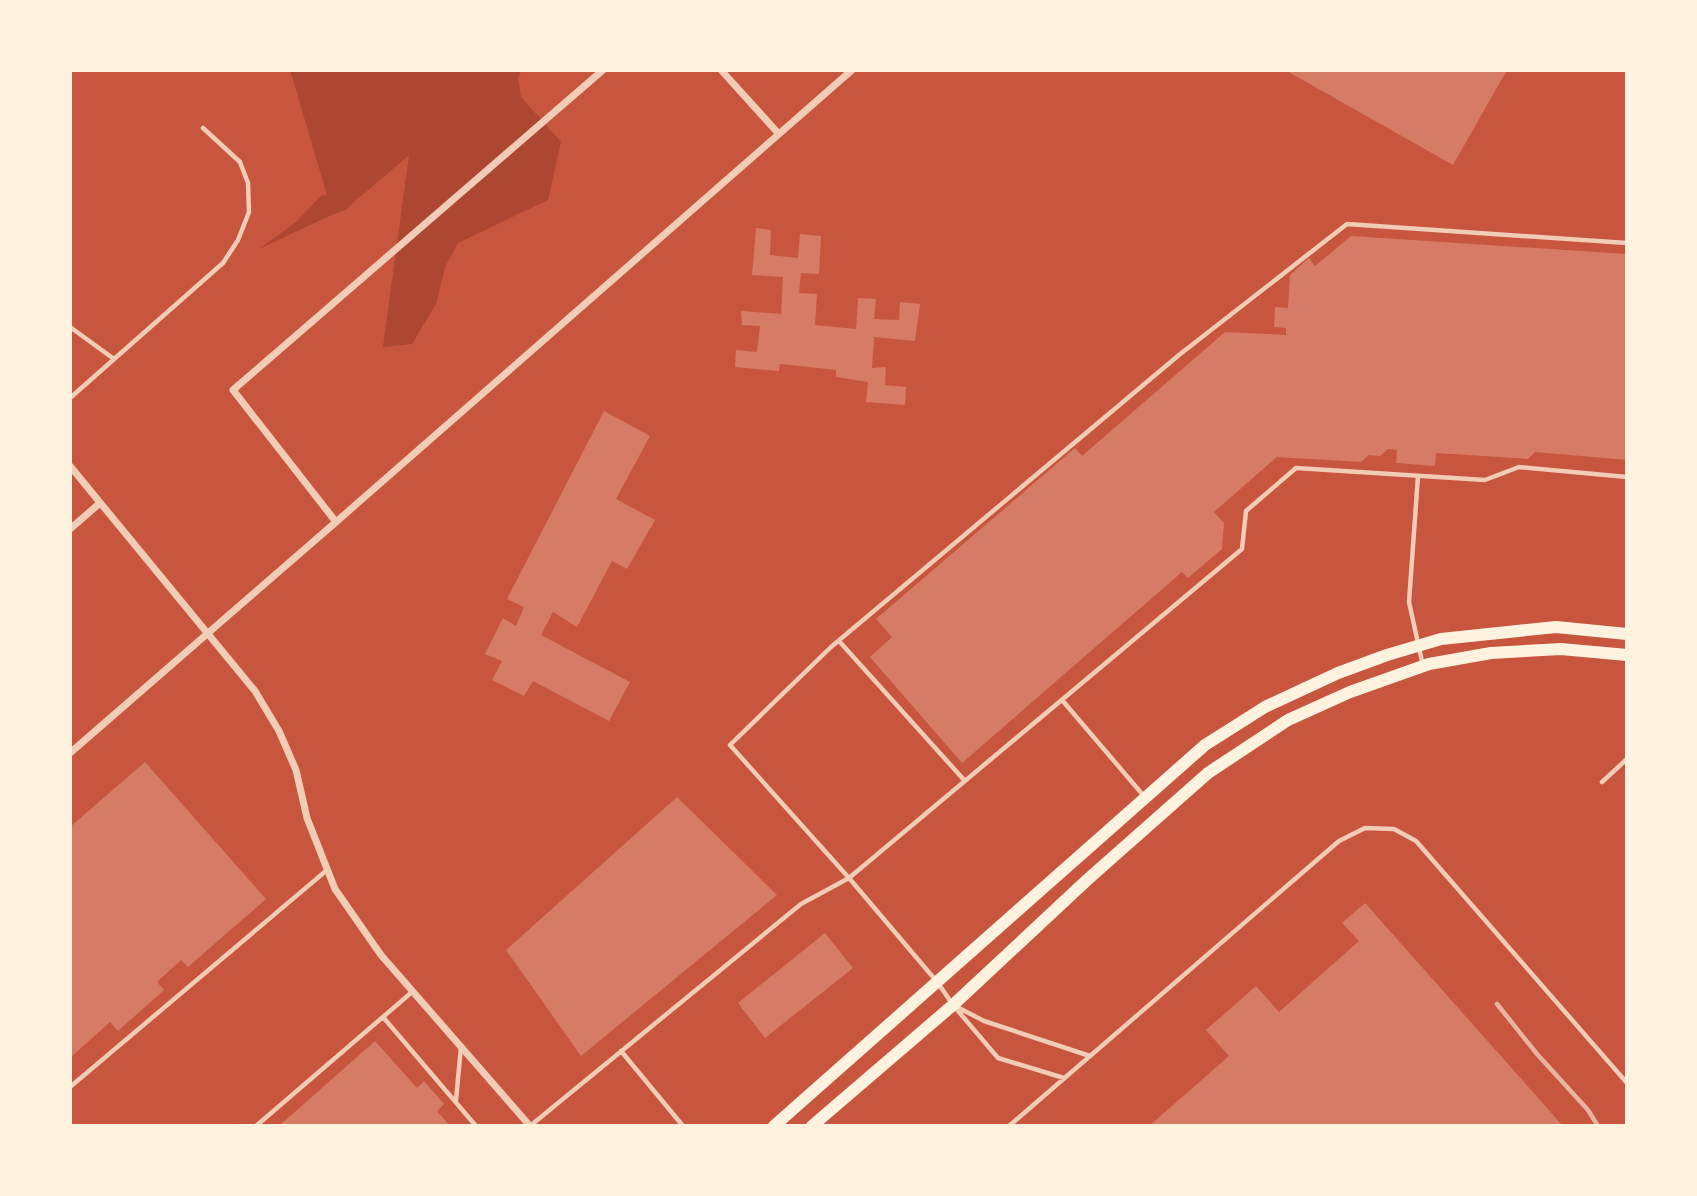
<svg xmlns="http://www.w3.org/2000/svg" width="1697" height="1196" font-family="'Source Sans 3',sans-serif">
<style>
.green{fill:#ae4732}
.building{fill:#d67c66}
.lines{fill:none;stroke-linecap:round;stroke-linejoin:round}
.service{stroke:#f1ccb7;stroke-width:4.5}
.minor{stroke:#f1ccb7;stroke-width:7}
.secondary{stroke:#fff3e0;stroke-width:12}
.rail{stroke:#e9b49f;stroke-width:4.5}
</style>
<rect width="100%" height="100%" fill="#c8553d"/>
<!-- green -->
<path class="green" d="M 288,70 L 522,70 L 518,78 L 521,97 L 561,142 L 548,200 L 458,243 L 446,265 L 436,304 L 412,344 L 383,347 L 409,155 L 345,210 L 325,218 L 259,249 L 296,222 L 321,196 L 327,195 L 291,73 Z"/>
<!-- building -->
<path class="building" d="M 1285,70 L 1507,70 L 1453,165 Z
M 756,228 L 771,230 L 770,255 L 798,258 L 800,234 L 821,236 L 819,274 L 801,273 L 799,293 L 817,294 L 815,325 L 856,329 L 858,298 L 876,299 L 874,319 L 899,320 L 900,302 L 920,304 L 915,341 L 874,337 L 872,368 L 886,367 L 885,385 L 906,387 L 905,405 L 866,402 L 868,382 L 836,377 L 836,370 L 780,364 L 779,371 L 735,367 L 736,350 L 757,352 L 760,326 L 742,325 L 741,311 L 781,314 L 783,277 L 752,275 Z
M 1351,236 L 1627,254 L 1625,301 L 1627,301 L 1627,460 L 1535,452 L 1528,459 L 1436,453 L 1435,466 L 1396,463 L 1397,450 L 1388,449 L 1380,456 L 1369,455 L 1361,462 L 1277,457 L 1214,512 L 1224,523 L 1222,549 L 1188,578 L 1182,572 L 962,763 L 870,657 L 892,637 L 876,619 L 1075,448 L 1082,456 L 1225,332 L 1286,335 L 1286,328 L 1274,327 L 1275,307 L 1288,308 L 1290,275 L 1309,258 L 1315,266 Z
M 604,411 L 650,436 L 616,499 L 655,520 L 627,569 L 612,561 L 577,627 L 553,612 L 541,635 L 630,682 L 609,721 L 533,681 L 524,696 L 492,680 L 502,661 L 485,654 L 503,618 L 516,626 L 524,607 L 507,599 Z
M 145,762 L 266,899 L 188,967 L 181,960 L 157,982 L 164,990 L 118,1031 L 110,1022 L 70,1058 L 70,827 Z
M 677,797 L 777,895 L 581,1056 L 506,950 Z
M 1365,903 L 1563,1126 L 1149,1126 L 1229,1056 L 1206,1030 L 1256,986 L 1279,1012 L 1359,941 L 1342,923 Z
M 825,933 L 853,968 L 765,1038 L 738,1003 Z
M 375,1041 L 417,1088 L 424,1081 L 444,1104 L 437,1111 L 450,1126 L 279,1126 Z"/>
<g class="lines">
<!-- service -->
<path class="service" d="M 70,327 L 114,359
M 70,398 L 223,263 L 238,240 L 249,212 L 248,183 L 240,162 L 203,128
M 1418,476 L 1409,602 L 1423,666
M 839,641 L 965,781
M 1062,700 L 1143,795
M 1602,782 L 1627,759
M 957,1007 L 984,1021 L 1090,1056
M 383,1017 L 476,1126
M 621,1051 L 683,1126
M 1064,1078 L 998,1058 L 953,1005 L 938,983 L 849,878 L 730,745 L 831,647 L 1179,355 L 1347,224 L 1627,243
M 70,1087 L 327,870
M 456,1100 L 461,1047
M 256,1126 L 412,992
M 530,1126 L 801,904 L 849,878 L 1242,549 L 1246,511 L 1296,468 L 1485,480 L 1519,467 L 1627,477
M 1009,1126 L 1339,841 L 1365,828 L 1394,829 L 1416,841 L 1627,1083"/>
<!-- minor -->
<path class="minor" d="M 721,70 L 778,133
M 70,466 L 255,691 L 279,731 L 296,770 L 307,818 L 335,889 L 381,955 L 530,1126
M 336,522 L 233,390 L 603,70
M 70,529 L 100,503
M 70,753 L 336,522 L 852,70"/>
<!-- secondary -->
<path class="secondary" d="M 774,1126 L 1205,745 L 1265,707 L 1338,673 L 1387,655 L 1441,639 L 1556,627 L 1627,634
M 812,1126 L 953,1005 L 1087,880 L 1208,773 L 1288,720 L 1350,692 L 1429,664 L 1491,653 L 1561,649 L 1627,655"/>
<!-- rail -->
<path class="rail" d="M 1497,1004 L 1537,1054 L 1588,1110 L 1598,1126"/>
</g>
<!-- border -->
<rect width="1697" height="1196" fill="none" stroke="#fff3e0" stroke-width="144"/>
</svg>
